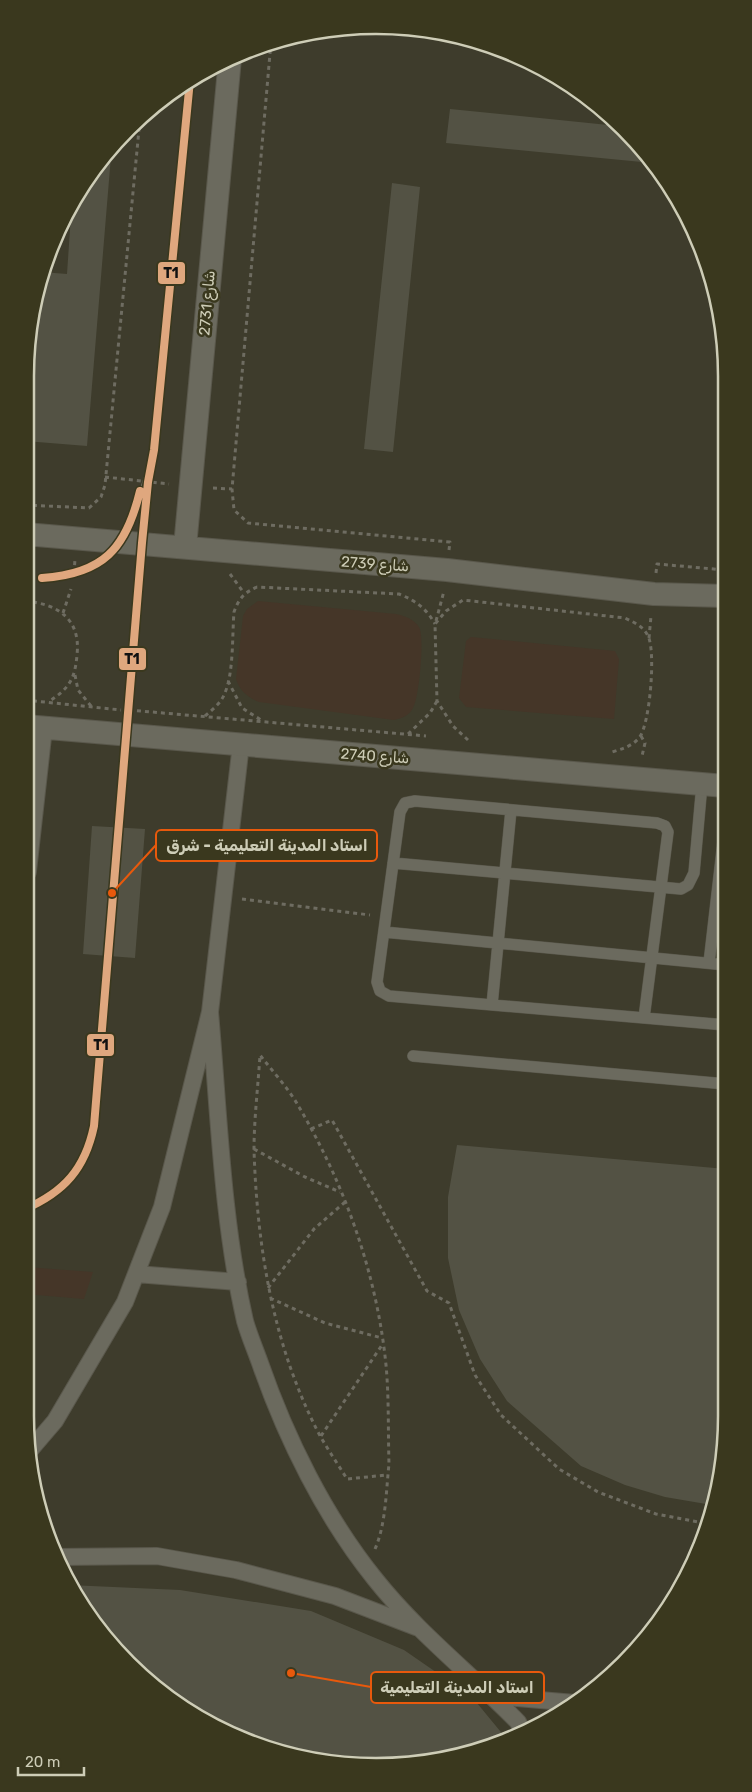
<svg xmlns="http://www.w3.org/2000/svg" width="752" height="1792" font-family="Rubik,Cairo,sans-serif">
<style>
.green{fill:#453628}
.building{fill:#535244}
.lines{fill:none;stroke-linecap:round;stroke-linejoin:round}
.service-casing{stroke:#5a584c;stroke-width:12}
.pedestrian-casing{stroke:#5a584c;stroke-width:18}
.minor-casing{stroke:#5a584c;stroke-width:24}
.path{stroke:#6e6c61;stroke-width:3;stroke-dasharray:4 4;stroke-linecap:butt}
.service{stroke:#6b6a5e;stroke-width:11}
.pedestrian{stroke:#6b6a5e;stroke-width:16}
.minor{stroke:#6b6a5e;stroke-width:22}
.tram{stroke:#706e61;stroke-width:1}
.tram-1-casing{stroke:#3a381e;stroke-width:11}
.tram-1{stroke:#dfa77e;stroke-width:8}
.labels{text-anchor:middle;stroke-width:5;stroke-linejoin:round;paint-order:stroke}
.street-label{font-size:15px;fill:#cecdb7;stroke:#3a381e}
.rim{fill:none;stroke:#cecdb7;stroke-width:2.5}
.leader{fill:none;stroke:#e8590c;stroke-width:2}
.callout-dot{fill:#e8590c;stroke:#3a381e;stroke-width:2}
.callout{fill:#3a381e;stroke:#e8590c;stroke-width:2}
.callout-label{font-size:16px;text-anchor:middle;font-weight:bold;fill:#cecdb7}
.line-badge{stroke:#3a381e;stroke-width:2}
.pale-badge-label{font-size:14px;text-anchor:middle;font-weight:bold;fill:#111}
</style>
<rect width="100%" height="100%" fill="#3e3c2c"/>
<!-- green -->
<path class="green" d="M 258,601 L 396,614 C 405,616 414,619 419,627 C 425,637 419,698 413,708 C 409,716 402,718 394,720 L 259,702 C 247,697 240,691 236,679 L 243,616 L 247,609 Z
M 25,625 L 31,630 L 28,673 L 25,673 Z
M 471,637 L 615,651 L 619,659 L 614,719 L 466,707 L 459,698 L 466,641 Z
M 25,1267 L 93,1272 L 84,1299 L 25,1294 Z"/>
<!-- building -->
<path class="building" d="M 450,109 L 618,126 L 640,145 L 652,163 L 446,143 Z
M 112,144 L 87,446 L 25,441 L 25,376 L 42,272 L 67,274 L 72,200 Z
M 392,183 L 420,187 L 393,452 L 364,449 Z
M 92,826 L 145,829 L 135,958 L 83,954 Z
M 457,1145 L 726,1169 L 727,1380 L 722,1448 L 712,1505 L 665,1497 L 625,1485 L 581,1466 L 507,1401 L 480,1359 L 459,1310 L 448,1258 L 448,1197 Z
M 69,1585 L 180,1590 L 311,1611 L 404,1650 L 472,1697 L 505,1737 L 444,1760 L 330,1764 L 263,1748 L 201,1720 L 112,1647 Z"/>
<g class="lines">
<!-- service casing -->
<g class="service-casing">
<path id="service" d="M 393,863 L 681,889 L 688,885 L 694,873 L 702,784
M 384,932 L 726,965
M 709,963 L 725,825
M 492,1005 L 511,810
M 644,1018 L 668,832 L 665,826 L 657,823 L 415,801 L 405,803 L 400,812 L 377,982 L 380,991 L 389,996 L 726,1025
M 413,1056 L 726,1084"/>
</g>
<!-- pedestrian casing -->
<g class="pedestrian-casing">
<path id="pedestrian" d="M 210,1012 C 219,1115 222,1220 245,1321 C 249,1335 255,1349 260,1363 C 286,1438 325,1517 375,1579 C 417,1632 471,1674 518,1722 L 522,1731
M 136,1274 L 238,1282
M 31,1449 L 55,1421 L 125,1302 L 162,1207 L 210,1012 L 241,744
M 56,1557 L 157,1556 L 236,1570 L 335,1596 L 416,1627
M 493,1696 L 575,1703"/>
</g>
<!-- minor casing -->
<g class="minor-casing">
<path id="minor" d="M 25,534 L 447,570 L 654,594 L 725,596
M 185,547 L 230,58
M 25,726 L 725,786
M 25,871 L 41,728"/>
</g>
<!-- path -->
<path class="path" d="M 271,42 L 232,489 L 234,510 L 248,523 L 450,542 L 449,550
M 105,477 L 169,484
M 213,488 L 232,489
M 25,505 L 89,508 L 101,497 L 105,485 L 140,119
M 74,573 L 75,559
M 656,573 L 657,564 L 725,570
M 230,574 L 244,593
M 25,601 C 58,604 81,619 77,655 C 75,679 69,689 48,702
M 63,613 L 71,589
M 436,621 L 444,591
M 649,638 L 651,616
M 75,675 L 78,690 L 91,706
M 228,681 L 242,708 L 261,720
M 25,700 L 121,710
M 129,710 L 426,736
M 205,716 C 212,710 220,704 224,695 C 234,674 232,636 234,612 C 239,598 244,593 257,587 L 399,594 C 416,601 426,608 435,624
M 408,734 L 430,713 L 437,701
M 641,736 L 645,743 L 642,756
M 468,740 L 453,726 L 437,701 L 435,624 L 446,611 L 463,600 L 625,618 C 635,623 643,626 648,636 C 656,651 650,725 639,738 C 631,747 621,749 609,753
M 242,899 L 370,915
M 311,1129 L 332,1120 L 427,1291 L 449,1303 L 475,1375 L 501,1415 L 559,1469 L 598,1492 L 656,1514 L 709,1524
M 254,1149 L 305,1177 L 340,1192
M 268,1288 L 314,1229 L 345,1202
M 270,1298 L 325,1323 L 382,1338
M 321,1436 L 382,1345
M 375,1549 C 386,1524 386,1491 389,1464 C 388,1431 389,1397 386,1365 C 377,1275 345,1185 299,1107 C 289,1089 273,1072 260,1055 C 258,1087 254,1119 254,1150 C 257,1244 272,1339 314,1424 C 323,1443 336,1461 347,1479 L 387,1475"/>
<!-- service -->
<use href="#service" class="service"/>
<!-- pedestrian -->
<use href="#pedestrian" class="pedestrian"/>
<!-- minor -->
<use href="#minor" class="minor"/>
<!-- tram -->
<path class="tram" d="M 42,578 C 79,575 117,561 131,524 C 135,513 137,501 140,490 C 144,476 150,464 154,450"/>
<!-- tram-1 casing -->
<g class="tram-1-casing">
<path id="tram-1" d="M 42,578 C 103,574 126,549 140,491
M 25,1209 C 64,1192 85,1169 94,1126 L 142,543 L 148,482 L 154,450 L 190,80"/>
</g>
<!-- tram-1 -->
<use href="#tram-1" class="tram-1"/>
</g>
<g class="labels">
<!-- street labels -->
<g class="street-label">
<text transform="translate(207 303) rotate(-85)" y="5">شارع 2731</text>
<text transform="translate(375 564) rotate(4)" y="5">شارع 2739</text>
<text transform="translate(375 756) rotate(4)" y="5">شارع 2740</text>
</g>
</g>
<!-- crop -->
<path d="M0 0H752V1792H0ZM376 34H376A342 342 0 0 1 718 376V1416A342 342 0 0 1 376 1758H376A342 342 0 0 1 34 1416V376A342 342 0 0 1 376 34Z" fill="#3a381e" fill-rule="evenodd"/>
<path class="rim" d="M376 34H376A342 342 0 0 1 718 376V1416A342 342 0 0 1 376 1758H376A342 342 0 0 1 34 1416V376A342 342 0 0 1 376 34Z"/>
<!-- callouts -->
<path class="leader" d="M112 893L156 845M291 1673L371 1687"/>
<g class="callout-dot">
<circle cx="112" cy="893" r="5"/>
<circle cx="291" cy="1673" r="5"/>
</g>
<g class="callout">
<rect x="156" y="830" width="221" height="31" rx="5"/>
<rect x="371" y="1672" width="173" height="31" rx="5"/>
</g>
<g class="callout-label">
<text x="267" y="851">استاد المدينة التعليمية - شرق</text>
<text x="457" y="1693">استاد المدينة التعليمية</text>
</g>
<g class="line-badge">
<rect x="157" y="261" width="29" height="24" rx="5" fill="#dfa77e"/>
<rect x="118" y="647" width="29" height="24" rx="5" fill="#dfa77e"/>
<rect x="86" y="1033" width="29" height="24" rx="5" fill="#dfa77e"/>
</g>
<g class="pale-badge-label">
<text x="171" y="278">T1</text>
<text x="132" y="664">T1</text>
<text x="101" y="1050">T1</text>
</g>
<!-- scale -->
<path d="M18 1767v8h66v-8" fill="none" stroke="#cecdb7" stroke-width="2.5"/>
<text x="25" y="1767" font-size="15" fill="#cecdb7" stroke="#3a381e" stroke-width="4" paint-order="stroke">20 m</text>
</svg>
